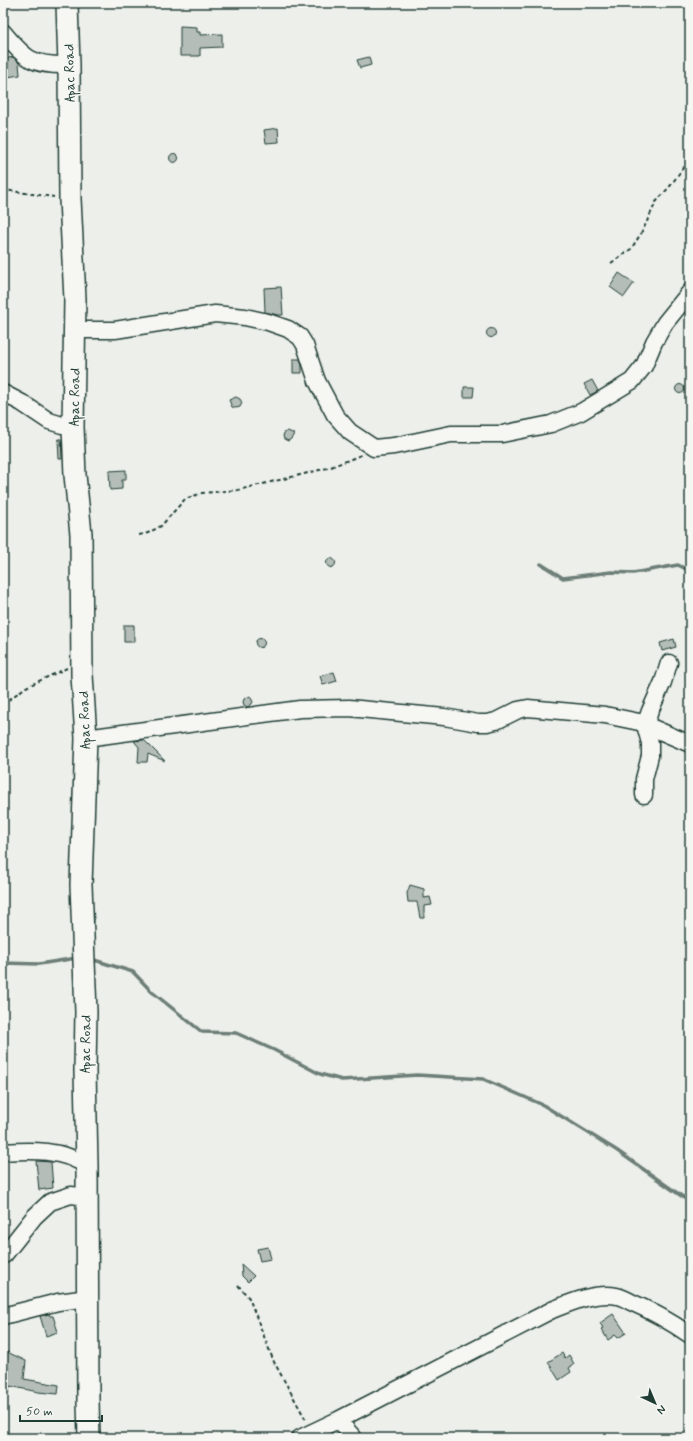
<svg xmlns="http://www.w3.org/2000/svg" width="693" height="1441" font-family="Mynerve,sans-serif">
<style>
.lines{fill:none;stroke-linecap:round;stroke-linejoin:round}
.stream{stroke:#6c7e77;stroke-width:3.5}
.building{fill:#b4bdb8;stroke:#1f3d34}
.minor-casing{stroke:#1f3d34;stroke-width:19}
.major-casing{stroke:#1f3d34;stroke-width:24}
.path{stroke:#1f3d34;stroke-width:2;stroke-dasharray:4 3;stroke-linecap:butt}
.minor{stroke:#f6f6f2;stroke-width:16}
.major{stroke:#f6f6f2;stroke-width:21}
.labels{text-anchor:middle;stroke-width:3;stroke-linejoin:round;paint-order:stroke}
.street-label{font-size:14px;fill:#1f3d34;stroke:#f6f6f2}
</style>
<rect width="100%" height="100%" fill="#edefea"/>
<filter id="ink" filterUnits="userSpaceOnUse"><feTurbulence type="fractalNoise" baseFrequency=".025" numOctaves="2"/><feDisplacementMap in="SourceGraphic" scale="8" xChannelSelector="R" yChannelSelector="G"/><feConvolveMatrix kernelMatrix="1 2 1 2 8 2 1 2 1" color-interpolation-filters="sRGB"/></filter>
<g filter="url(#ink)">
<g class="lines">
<!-- stream -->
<path class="stream" d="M 541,564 L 563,578 L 611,572 L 633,573 L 678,565 L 690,571
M 91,959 L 133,972 L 152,992 L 202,1032 L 236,1033 L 274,1050 L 320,1074 L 342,1080 L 417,1075 L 483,1079 L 543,1105 L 616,1150 L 690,1202
M 3,963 L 39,964 L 77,958"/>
</g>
<!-- building -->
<path class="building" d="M 180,26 L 197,27 L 197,32 L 200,32 L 200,35 L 222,34 L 222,47 L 200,48 L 200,56 L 180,56 Z
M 13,57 L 19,63 L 20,75 L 7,77 L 4,59 Z
M 369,57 L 371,65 L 360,68 L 357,60 Z
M 278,128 L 279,142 L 266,143 L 264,130 Z
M169.5 158a4.5 4.5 0 1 1 9 0a4.5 4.5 0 1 1-9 0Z
M 619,273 L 634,283 L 624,297 L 610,287 Z
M 281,287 L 283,315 L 278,315 L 265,312 L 264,288 Z
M486.5 333a4.5 4.5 0 1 1 9 0a4.5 4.5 0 1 1-9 0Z
M 293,359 L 300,359 L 302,366 L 302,373 L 293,373 Z
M 592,380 L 598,391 L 590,395 L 584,384 Z
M675.5 389a4.5 4.5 0 1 1 9 0a4.5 4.5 0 1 1-9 0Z
M 464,387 L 474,387 L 473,397 L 464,397 Z
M 236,397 L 240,399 L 242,403 L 240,407 L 236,408 L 232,407 L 229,400 Z
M 288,431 L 294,434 L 291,439 L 288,441 L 284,439 L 283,436 L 284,433 Z
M 58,439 L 61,439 L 62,459 L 59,459 Z
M 126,470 L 126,480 L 122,480 L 122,489 L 110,490 L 109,471 Z
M326.5 563a4.5 4.5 0 1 1 9 0a4.5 4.5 0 1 1-9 0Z
M 124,625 L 134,625 L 134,642 L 124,642 Z
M255.5 643a4.5 4.5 0 1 1 9 0a4.5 4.5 0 1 1-9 0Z
M 674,639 L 676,647 L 662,651 L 660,643 Z
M 334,672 L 337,681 L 323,685 L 320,676 Z
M 250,696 L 253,702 L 251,705 L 247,707 L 244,705 L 243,702 L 244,699 Z
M 144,740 L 165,761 L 148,754 L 147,762 L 138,762 L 139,747 L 134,741 Z
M 410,885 L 424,889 L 424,898 L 430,897 L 432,905 L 424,906 L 424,918 L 420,918 L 417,902 L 408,902 L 407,893 Z
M 36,1161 L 51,1162 L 53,1188 L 39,1190 Z
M 268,1247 L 271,1259 L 260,1261 L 257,1249 Z
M 241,1264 L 254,1276 L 248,1282 L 242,1276 Z
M 49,1314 L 50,1316 L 53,1316 L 58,1332 L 46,1336 L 40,1316 Z
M 613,1314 L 626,1333 L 618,1338 L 615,1335 L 608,1340 L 601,1329 L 603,1328 L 600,1323 Z
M 3,1350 L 26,1361 L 24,1379 L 59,1385 L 58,1394 L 38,1392 L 10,1386 L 5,1403 L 3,1402 Z
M 562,1353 L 565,1358 L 569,1355 L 574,1364 L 569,1368 L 571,1372 L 559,1380 L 548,1362 Z"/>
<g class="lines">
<!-- minor casing -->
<g class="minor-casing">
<path id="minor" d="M 3,32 C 26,60 33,66 69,65
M 74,330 L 115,330 L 215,314 L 245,317 L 268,322 L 288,329 L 300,337 L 305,345 L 317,381 L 335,415 L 350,432 L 374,448 L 394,446 L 451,434 L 502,434 L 551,424 L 581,412 L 632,381 L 644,366 L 654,342 L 665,323 L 690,292
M 3,393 L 22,403 L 49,421 L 62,425 L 73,427
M 86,738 L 300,709 L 349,708 L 444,717 L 478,723 L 487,723 L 496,721 L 518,710 L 528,708 L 605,715 L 639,722 L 690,744
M 644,795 L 644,779 L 650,756 L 650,743 L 645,725 L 650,711 L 663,682 L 669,663
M 3,1152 C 32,1150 62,1149 87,1166
M 4,1255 L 34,1217 L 50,1202 L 71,1195 L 88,1197
M 3,1316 L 58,1302 L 88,1298
M 338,1420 L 354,1438
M 300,1438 L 338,1420 L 552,1310 C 572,1302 595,1292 617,1296 C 622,1297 627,1300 631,1302 C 652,1311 671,1322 690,1335"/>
</g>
<!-- major casing -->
<g class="major-casing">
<path id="major" d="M 67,3 L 69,65 L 70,199 L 75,299 L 73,427 L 75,475 L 81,534 L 82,675 L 86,738 L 81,885 L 86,1012 L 85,1070 L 87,1166 L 88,1401 L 89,1438"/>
</g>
<!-- path -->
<path class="path" d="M 3,188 L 11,191 L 54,197
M 611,263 L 631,249 L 642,232 L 656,202 L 671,185 L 690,158
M 139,535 L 148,533 L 161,526 L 185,499 L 202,493 L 238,490 L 304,474 L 331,467 L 361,455
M 3,704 L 26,687 L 67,668
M 238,1285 L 249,1298 L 274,1362 L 306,1420"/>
<!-- minor -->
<use href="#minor" class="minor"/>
<!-- major -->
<use href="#major" class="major"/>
</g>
</g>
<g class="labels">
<!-- street labels -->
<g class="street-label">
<text transform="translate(69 73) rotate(-91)" y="5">Apac Road</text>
<text transform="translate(74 397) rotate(-89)" y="5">Apac Road</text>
<text transform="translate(84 720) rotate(-92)" y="5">Apac Road</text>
<text transform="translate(85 1044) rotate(-89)" y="5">Apac Road</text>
</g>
</g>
<!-- margin -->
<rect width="693" height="1441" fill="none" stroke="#f6f6f2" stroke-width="16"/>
<rect x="8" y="8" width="677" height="1425" fill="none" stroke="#1f3d34" stroke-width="1.5" filter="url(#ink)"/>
<!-- north arrow -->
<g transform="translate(655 1403) rotate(136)" stroke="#f6f6f2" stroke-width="3" paint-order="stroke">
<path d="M0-3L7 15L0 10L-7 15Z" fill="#1f3d34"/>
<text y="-6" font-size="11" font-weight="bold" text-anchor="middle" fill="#1f3d34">N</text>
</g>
<!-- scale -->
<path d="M20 1415v6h82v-6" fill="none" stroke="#1f3d34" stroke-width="2"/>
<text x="26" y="1415" font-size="12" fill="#1f3d34" stroke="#f6f6f2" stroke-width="3" paint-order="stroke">50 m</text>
</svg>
